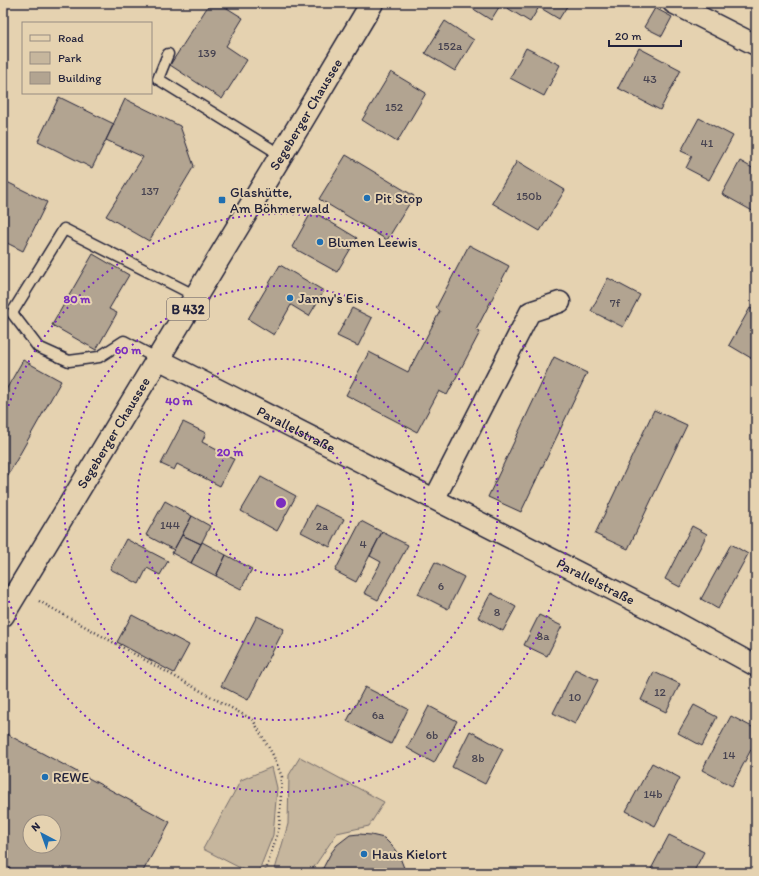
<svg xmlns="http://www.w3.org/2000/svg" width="759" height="876" font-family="Itim,sans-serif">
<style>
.green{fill:#c6b69d;stroke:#746c6c}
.building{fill:#b2a491;stroke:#22223b;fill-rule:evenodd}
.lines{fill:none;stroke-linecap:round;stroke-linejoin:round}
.lane-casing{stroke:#22223b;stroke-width:13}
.street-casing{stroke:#22223b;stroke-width:23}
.primary-casing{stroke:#22223b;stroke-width:25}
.path{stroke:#22223b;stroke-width:2.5;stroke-dasharray:1 3;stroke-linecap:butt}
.lane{stroke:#e5d2b0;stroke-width:10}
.street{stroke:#e5d2b0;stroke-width:20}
.primary{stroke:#e5d2b0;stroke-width:22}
.ring{fill:none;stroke:#7b2cbf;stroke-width:2;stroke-dasharray:2 4}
.poi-dot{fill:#1f6fb2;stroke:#e5d2b0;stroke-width:1.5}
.labels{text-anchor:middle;stroke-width:4;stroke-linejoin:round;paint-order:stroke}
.number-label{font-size:12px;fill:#464250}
.shield{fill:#e5d2b0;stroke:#5c575e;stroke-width:1}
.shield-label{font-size:13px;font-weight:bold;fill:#22223b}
.street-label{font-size:14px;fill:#22223b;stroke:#e5d2b0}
.poi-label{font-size:14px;fill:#22223b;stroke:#e5d2b0;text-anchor:start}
.centre{fill:#7b2cbf;stroke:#e5d2b0;stroke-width:2}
.ring-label{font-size:12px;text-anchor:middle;font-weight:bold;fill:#7b2cbf;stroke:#e5d2b0;stroke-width:4;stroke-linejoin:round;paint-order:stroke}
</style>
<rect width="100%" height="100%" fill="#e5d2b0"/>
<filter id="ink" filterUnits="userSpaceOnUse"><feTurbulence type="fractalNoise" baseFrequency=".025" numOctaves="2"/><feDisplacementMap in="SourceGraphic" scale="8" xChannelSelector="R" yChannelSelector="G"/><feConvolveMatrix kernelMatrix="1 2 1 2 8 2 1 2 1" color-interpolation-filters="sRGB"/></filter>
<g filter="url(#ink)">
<!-- green -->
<path class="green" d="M 300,757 L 384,802 L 369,826 L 337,833 L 310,873 L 274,873 L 288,824 L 289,775 Z
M 272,767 L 277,788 L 273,835 L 258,873 L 250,873 L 203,849 L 241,780 Z"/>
<!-- building -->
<path class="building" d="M 210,3 L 219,3 L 243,18 L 226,46 L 247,60 L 222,99 L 170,65 Z
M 464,3 L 569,3 L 559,19 L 539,7 L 530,22 L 501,4 L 491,20 Z
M 655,8 L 672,17 L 662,36 L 644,27 Z
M 445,21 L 474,40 L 455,71 L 425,53 Z
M 526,48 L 560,65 L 544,96 L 510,78 Z
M 639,48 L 681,70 L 660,110 L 618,88 Z
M 391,72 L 426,93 L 397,142 L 362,120 Z
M 59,97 L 114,124 L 92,168 L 38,141 Z
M 125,99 L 180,126 L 194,166 L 149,241 L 106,216 L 143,157 L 106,140 Z
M 699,118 L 733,136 L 709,180 L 686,168 L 692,156 L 681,151 Z
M 346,155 L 414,196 L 387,240 L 319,199 Z
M 517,161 L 565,190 L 540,231 L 492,203 Z
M 740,161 L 756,170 L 756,213 L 722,194 Z
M 7,182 L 47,202 L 23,251 L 3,241 L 3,190 Z
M 312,211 L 357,238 L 337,272 L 292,247 Z
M 469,245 L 509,266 L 476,330 L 480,332 L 447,395 L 439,391 L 417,432 L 346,395 L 369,352 L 408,372 L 440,311 L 436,308 Z
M 93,254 L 129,275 L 109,309 L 117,313 L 96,350 L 52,325 Z
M 280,265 L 324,291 L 309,316 L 291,305 L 274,335 L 248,319 Z
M 608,278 L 640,295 L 623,327 L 591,311 Z
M 352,308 L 372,318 L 358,346 L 337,336 Z
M 750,308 L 756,311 L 756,361 L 729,345 Z
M 554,357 L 587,373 L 521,512 L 488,497 Z
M 23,360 L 61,381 L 3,484 L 3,395 Z
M 654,410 L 687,425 L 628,549 L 595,534 Z
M 183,422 L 206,433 L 202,442 L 234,459 L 220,486 L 177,464 L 174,470 L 161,464 Z
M 261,477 L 296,496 L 277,531 L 241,511 Z
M 165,501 L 192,516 L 174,550 L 146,535 Z
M 315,505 L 344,519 L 330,547 L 301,532 Z
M 192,516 L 210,526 L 201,544 L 182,535 Z
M 361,521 L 382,532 L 356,582 L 335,571 Z
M 692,526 L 707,534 L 680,587 L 665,579 Z
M 382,532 L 408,545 L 378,600 L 364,593 L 381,562 L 370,556 Z
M 182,535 L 201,544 L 191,563 L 172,553 Z
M 126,539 L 168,561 L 160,575 L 147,568 L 139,584 L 110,569 Z
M 202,542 L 226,555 L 216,576 L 191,563 Z
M 731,544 L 748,554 L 718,609 L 701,599 Z
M 226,555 L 252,569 L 241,589 L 216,576 Z
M 435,562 L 464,577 L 448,609 L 418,594 Z
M 491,593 L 516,607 L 503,631 L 478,617 Z
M 132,615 L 189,645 L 174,673 L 117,642 Z
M 539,615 L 562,626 L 547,656 L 524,645 Z
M 257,616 L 284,629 L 248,700 L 221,686 Z
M 575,669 L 598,680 L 575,724 L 553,713 Z
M 654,672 L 680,684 L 666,712 L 641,700 Z
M 365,687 L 408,709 L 391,744 L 347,721 Z
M 694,705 L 717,717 L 702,746 L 678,733 Z
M 429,706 L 457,721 L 434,763 L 407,748 Z
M 731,716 L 756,729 L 756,740 L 732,786 L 702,770 Z
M 470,731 L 503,749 L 485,784 L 452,767 Z
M 3,732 L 170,822 L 142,873 L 18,873 L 3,865 ZM 30,822 L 54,822 L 54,846 L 30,846 Z
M 652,763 L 680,778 L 655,826 L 626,811 Z
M 359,834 L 371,835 L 384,838 L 392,846 L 399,855 L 404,868 L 404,873 L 330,873 L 323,868 L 331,853 L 337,845 L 350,835 Z
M 669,835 L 704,852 L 693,873 L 654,873 L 650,871 Z"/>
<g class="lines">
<!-- lane casing -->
<g class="lane-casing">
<path id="lane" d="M 168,54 L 158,79 L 281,155
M 158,359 L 124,341 L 99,357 L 69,361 L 38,347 L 12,313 L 64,229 L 196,296"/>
</g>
<!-- street casing -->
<g class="street-casing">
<g id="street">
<path d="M 673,3 L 756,45"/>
<path id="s1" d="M 158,359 L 674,621 L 756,666"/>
<path d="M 435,498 L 530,312 L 560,302"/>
</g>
</g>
<!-- primary casing -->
<g class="primary-casing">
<g id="primary">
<path id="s2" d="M 3,615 L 303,119 L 372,3"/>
</g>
</g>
<!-- path -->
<path class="path" d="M 39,601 L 253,720 L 273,755 L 282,777 L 279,828 L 265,873"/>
<!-- lane -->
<use href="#lane" class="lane"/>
<!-- street -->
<use href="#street" class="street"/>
<!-- primary -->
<use href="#primary" class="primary"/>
</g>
</g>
<!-- distance rings -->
<g class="ring">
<circle cx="281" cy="503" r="72"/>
<circle cx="281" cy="503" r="144"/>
<circle cx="281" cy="503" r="217"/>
<path d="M3 423A289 289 0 1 1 3 583"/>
</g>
<!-- markers -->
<g class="poi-dot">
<circle cx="367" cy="198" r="4"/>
<rect x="218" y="196" width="8" height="8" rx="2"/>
<circle cx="320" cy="242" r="4"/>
<circle cx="290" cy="298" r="4"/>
<circle cx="45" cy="777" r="4"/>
<circle cx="364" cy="854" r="4"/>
</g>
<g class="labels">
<!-- number labels -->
<g class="number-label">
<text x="450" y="50">152a</text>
<text x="207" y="57">139</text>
<text x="650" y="83">43</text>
<text x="394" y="111">152</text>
<text x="707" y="147">41</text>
<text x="150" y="195">137</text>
<text x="529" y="200">150b</text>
<text x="615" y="307">7f</text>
<text x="170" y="529">144</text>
<text x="322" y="530">2a</text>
<text x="363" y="548">4</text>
<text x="441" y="590">6</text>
<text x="497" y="616">8</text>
<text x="543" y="640">8a</text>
<text x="660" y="696">12</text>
<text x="575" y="701">10</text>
<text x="378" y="719">6a</text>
<text x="432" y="739">6b</text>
<text x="729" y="759">14</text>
<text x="478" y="762">8b</text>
<text x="653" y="798">14b</text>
</g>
<!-- shield labels -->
<rect class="shield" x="167" y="298" width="42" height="22" rx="3"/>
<g class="shield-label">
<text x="188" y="314">B 432</text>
</g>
<!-- street labels -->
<g class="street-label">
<text dy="5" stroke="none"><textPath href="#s2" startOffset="585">Segeberger Chaussee</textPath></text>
<text dy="5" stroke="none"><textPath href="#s1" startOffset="155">Parallelstraße</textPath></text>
<text dy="5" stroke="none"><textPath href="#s2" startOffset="213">Segeberger Chaussee</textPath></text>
<text dy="5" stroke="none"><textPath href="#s1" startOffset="491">Parallelstraße</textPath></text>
</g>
<!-- poi labels -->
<g class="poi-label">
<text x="230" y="197">Glashütte,<tspan x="230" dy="16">Am Böhmerwald</tspan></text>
<text x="375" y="203">Pit Stop</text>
<text x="328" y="247">Blumen Leewis</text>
<text x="298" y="303">Janny's Eis</text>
<text x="53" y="782">REWE</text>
<text x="372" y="859">Haus Kielort</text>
</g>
</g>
<circle cx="281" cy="503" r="6" class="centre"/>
<g class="ring-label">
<text x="77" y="303">80 m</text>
<text x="128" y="354">60 m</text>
<text x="179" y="405">40 m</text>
<text x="230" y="456">20 m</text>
</g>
<!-- margin -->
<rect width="759" height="876" fill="none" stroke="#e5d2b0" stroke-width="16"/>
<rect x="8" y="8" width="743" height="860" fill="none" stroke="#22223b" stroke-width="1.5" filter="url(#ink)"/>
<!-- legend -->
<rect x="22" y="22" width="130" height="72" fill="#e5d2b0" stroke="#978c81"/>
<rect x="30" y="35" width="20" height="6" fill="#e5d2b0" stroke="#978c81"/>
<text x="58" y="42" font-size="12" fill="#22223b">Road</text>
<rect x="30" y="52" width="20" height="12" fill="#c6b69d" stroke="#978c81"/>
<text x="58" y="62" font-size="12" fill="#22223b">Park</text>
<rect x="30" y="72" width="20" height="12" fill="#b2a491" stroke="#978c81"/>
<text x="58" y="82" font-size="12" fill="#22223b">Building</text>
<!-- north arrow -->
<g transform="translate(42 834) rotate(319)"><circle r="19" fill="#e5d2b0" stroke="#978c81"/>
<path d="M0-3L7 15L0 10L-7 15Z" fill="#1f6fb2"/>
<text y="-6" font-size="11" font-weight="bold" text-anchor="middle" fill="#22223b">N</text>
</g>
<!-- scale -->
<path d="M609 40v6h72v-6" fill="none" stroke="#22223b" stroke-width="2"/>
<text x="615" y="40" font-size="12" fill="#22223b" stroke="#e5d2b0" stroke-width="3" paint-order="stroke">20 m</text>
</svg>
